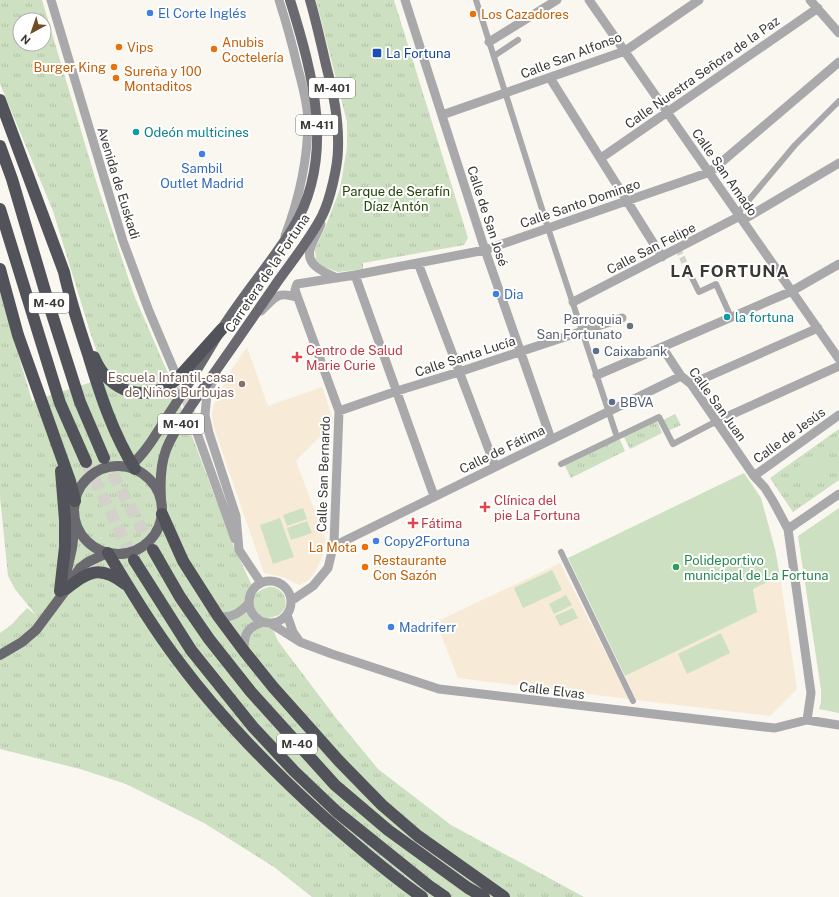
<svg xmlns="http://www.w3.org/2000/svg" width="839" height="897" font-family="'Public Sans',sans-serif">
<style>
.education{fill:#f7ebd7}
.grass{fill:url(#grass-tufts);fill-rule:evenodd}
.garden{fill:#cde0c1}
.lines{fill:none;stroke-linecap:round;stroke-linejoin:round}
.pedestrian-tunnel{stroke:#d3d1ca;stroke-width:6;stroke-dasharray:6 3;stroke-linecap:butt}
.minor-tunnel{stroke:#d3d1ca;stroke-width:9;stroke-dasharray:9 4.5;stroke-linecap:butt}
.motorway-tunnel{stroke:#d3d1ca;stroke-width:12;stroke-dasharray:12 6;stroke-linecap:butt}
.pedestrian{stroke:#a9a9ac;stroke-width:6}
.minor{stroke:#a9a9ac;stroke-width:9}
.primary{stroke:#69696f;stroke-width:10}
.motorway{stroke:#52535a;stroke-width:12}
.shop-dot{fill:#3f7fe0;stroke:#fff;stroke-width:1.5}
.food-dot{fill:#e8710a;stroke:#fff;stroke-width:1.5}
.transit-dot{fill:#1a4fb4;stroke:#fff;stroke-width:1.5}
.culture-dot{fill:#0f9aa8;stroke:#fff;stroke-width:1.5}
.worship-dot{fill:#6b7280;stroke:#fff;stroke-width:1.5}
.service-dot{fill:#5c6f8a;stroke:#fff;stroke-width:1.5}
.health-dot{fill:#e0444e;stroke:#fff;stroke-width:1.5}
.education-dot{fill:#8d6e63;stroke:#fff;stroke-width:1.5}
.leisure-dot{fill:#2e9e5b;stroke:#fff;stroke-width:1.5}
.labels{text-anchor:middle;stroke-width:4;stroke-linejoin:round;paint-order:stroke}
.shield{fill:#fff;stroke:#747472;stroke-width:1}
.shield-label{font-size:12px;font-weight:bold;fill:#393835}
.shop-label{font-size:13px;fill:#366cbe;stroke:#fff;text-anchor:start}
.food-label{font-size:13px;fill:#c56008;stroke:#fff;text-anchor:start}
.transit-label{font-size:13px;fill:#164399;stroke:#fff;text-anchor:start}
.street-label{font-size:13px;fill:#393835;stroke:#fff}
.culture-label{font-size:13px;fill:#0d838f;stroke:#fff;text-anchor:start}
.park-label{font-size:13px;fill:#244304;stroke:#fff}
.worship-label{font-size:13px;fill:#5b616d;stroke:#fff;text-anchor:end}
.health-label{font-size:13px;fill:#be3a42;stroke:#fff;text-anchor:start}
.service-label{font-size:13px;fill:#4e5e75;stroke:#fff;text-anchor:start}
.education-label{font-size:13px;fill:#785e54;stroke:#fff;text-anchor:end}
.leisure-label{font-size:13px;fill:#27864d;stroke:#fff;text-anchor:start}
.district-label{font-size:17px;font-weight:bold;letter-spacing:1px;fill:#393835;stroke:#fff}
</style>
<defs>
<pattern id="grass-tufts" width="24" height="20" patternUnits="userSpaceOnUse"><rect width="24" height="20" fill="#cde0c1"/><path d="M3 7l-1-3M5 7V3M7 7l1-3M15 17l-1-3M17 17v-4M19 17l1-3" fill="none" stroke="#b1c1a6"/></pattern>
</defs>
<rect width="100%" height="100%" fill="#f9f7ef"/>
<!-- education -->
<path class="education" d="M 247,347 L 268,406 L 322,387 L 334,422 L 296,461 L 326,541 L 322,558 L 315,572 L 308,581 L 299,585 L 283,577 L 264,573 L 213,425 L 212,414 L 214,404 L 228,375 Z
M 560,563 L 629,699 L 458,678 L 436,622 Z
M 780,576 L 797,689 L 770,716 L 636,700 L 625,676 L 756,612 L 753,589 Z"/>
<!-- grass -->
<path class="grass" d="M 0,0 L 42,0 L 97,184 L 134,295 L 170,378 L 234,547 L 256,594 C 281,570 302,615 268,618 L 278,641 L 336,718 L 378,769 L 451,825 L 584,897 L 312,897 L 274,867 L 204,823 L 126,784 L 80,769 L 0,749 L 0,633 L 11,625 L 27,608 L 36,615 L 15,589 L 8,576 L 0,497 L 0,292 L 32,401 L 111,376 L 100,360 L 91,335 L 53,211 L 0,84 ZM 20,20 L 44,20 L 44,44 L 20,44 Z
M 316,0 L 394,0 L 468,238 L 464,245 L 363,263 L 363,269 L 338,272 L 321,266 L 316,260 L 315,249 L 325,228 L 340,189 L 347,147 L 347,122 Z
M 675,414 L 681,425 L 668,431 L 663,420 Z
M 657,421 L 662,433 L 630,449 L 624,437 Z
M 839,429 L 839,480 L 793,512 L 770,478 Z
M 618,439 L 620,440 L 625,451 L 571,478 L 564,464 Z"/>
<!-- garden -->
<path class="garden" d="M 820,450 L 830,465 L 802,485 L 792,471 Z
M 744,473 L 761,498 L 775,549 L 780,576 L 753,589 L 757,612 L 625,676 L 568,558 Z
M 303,508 L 307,519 L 287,526 L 283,515 Z
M 839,508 L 839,713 L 819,709 L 821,702 L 821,690 L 798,536 Z
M 280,518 L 294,557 L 273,564 L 260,525 Z
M 307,521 L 312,533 L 291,540 L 287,528 Z
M 552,570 L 562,590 L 523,608 L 514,588 Z
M 566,595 L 572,605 L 554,614 L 549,604 Z
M 573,608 L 578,618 L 560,626 L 555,616 Z
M 721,633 L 730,653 L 687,674 L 678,654 Z"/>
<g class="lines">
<!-- pedestrian-tunnel -->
<path class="pedestrian-tunnel" d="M 678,249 L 689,272"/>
<!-- minor-tunnel -->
<path class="minor-tunnel" d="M 176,373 L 191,414"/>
<!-- motorway-tunnel -->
<path class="motorway-tunnel" d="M 104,458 L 153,550
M 86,462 L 134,560"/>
<!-- pedestrian -->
<path class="pedestrian" d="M 476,0 L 548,228 L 617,437
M 494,56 L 518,40
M 738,213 L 795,145 L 839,101
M 689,272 L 699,292 L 716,284 L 731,317
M 561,464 L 659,417 L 673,444 L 715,422
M 561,552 L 633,701"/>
<!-- minor -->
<path class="minor" d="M 51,0 L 123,241 L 149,311 L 174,370
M 279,0 C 286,22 292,43 297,65 C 302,83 307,101 308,119 C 308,159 299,199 285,236
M 405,0 L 485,250 L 551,439
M 589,0 L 839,359
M 810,0 L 839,33
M 489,42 L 557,0
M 550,78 L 662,257
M 442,115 L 625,51 L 699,0
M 601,158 L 818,8
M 743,220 L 839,163
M 321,224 C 318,233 312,241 310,250 C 306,266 326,273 337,278
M 418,263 L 495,466
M 355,275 L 434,496
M 573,302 L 740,216
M 261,311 C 275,298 277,290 298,298
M 662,347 L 681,376 L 691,384 L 754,476 L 765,488 L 773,501 L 788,529 L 811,693 L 807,720
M 597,375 L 792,291 L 839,264
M 214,379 L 207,393 L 205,415 L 209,433 L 236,516 L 239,550 L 261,583
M 691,384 L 818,328
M 339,411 L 397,391 L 459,372 L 622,318
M 192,419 L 235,539
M 715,422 L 839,366
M 754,476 L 839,415
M 788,529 L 839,494
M 334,543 L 338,544 L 681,376
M249 602a21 21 0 1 1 42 0a21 21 0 1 1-42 0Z
M 291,601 L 313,586 L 328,568 L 334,543 L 339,411 L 295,290 L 297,284 L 355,275 L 485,250 L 710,172 L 839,62
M 287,615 L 293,632 L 298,639
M 218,616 C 231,619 240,613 249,603
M 270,623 L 300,642 L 332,654 L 439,689 L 765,727 L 775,728 L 807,720 L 839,725
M 244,651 C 244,634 246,628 263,622"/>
<!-- primary -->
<path class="primary" d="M74 510a44 44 0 1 1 88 0a44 44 0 1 1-88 0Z
M 129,467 C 144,455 155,436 165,420 C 184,392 201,363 218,335 C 240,298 270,265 293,228 C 336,157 313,74 290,0
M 161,498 C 160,482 160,466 166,450 C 174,429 192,404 205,386 C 230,351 254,316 278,281 C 293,260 310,239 322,216 C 330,200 338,166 338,148 C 339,119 333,92 326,65 C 321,43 316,21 310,0
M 66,575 L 72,548 L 75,522
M 0,655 L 22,642 L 36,630 L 62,595 L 80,568 L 88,562 L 107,553"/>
<!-- motorway -->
<path class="motorway" d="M 0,100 L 64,272 C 70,300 79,327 88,354 C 100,394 113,434 135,469
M 0,146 L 12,179 L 50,308 L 80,402 L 104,458
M 0,209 L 60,403 L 86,462
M 0,269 L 18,335 L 70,481 L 75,501
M 94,357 C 109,393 147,405 177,379 L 222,329
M 162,514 L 183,561 L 218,616 L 244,651 L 273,687 L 339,761 L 382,805 L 418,836 L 504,897
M 153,550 L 180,597 L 209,639 L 251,692 L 335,785 L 388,830 L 468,888 L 484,897
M 108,553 C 131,591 153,628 179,662 C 222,720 273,771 326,819 C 357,846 388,873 422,897
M 134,560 L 191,650 L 253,727 L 294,771 L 337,812 L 429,886 L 445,897
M 66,589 C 88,572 99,564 125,584
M 60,591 L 65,547 L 65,520 L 61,471"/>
</g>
<!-- markers -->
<g class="shop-dot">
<circle cx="150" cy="13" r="4"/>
<circle cx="202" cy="154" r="4"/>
<circle cx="496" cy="294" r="4"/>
<circle cx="376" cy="541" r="4"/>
<circle cx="391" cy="627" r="4"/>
</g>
<g class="food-dot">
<circle cx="473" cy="14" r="4"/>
<circle cx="119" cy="47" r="4"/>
<circle cx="214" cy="49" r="4"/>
<circle cx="114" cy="67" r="4"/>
<circle cx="116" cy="78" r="4"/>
<circle cx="365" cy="547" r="4"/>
<circle cx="365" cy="567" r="4"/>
</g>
<rect class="transit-dot" x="372" y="48" width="10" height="10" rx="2"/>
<g class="culture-dot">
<circle cx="136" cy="132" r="4"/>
<circle cx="727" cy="317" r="4"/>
</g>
<circle class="worship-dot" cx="630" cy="326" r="4"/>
<g class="service-dot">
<circle cx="596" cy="351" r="4"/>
<circle cx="612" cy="402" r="4"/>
</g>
<g class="health-dot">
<path d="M295 351h4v4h4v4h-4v4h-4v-4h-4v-4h4z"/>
<path d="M483 501h4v4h4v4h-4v4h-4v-4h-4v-4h4z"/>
<path d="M411 517h4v4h4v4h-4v4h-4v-4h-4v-4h4z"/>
</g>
<circle class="education-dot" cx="242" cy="384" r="4"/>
<circle class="leisure-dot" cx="676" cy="567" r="4"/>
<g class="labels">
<!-- shield labels -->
<g class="shield">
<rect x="309" y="78" width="46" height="20" rx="3"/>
<rect x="296" y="115" width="42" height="20" rx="3"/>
<rect x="29" y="293" width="40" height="20" rx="3"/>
<rect x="158" y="414" width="46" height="20" rx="3"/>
<rect x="277" y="734" width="40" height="20" rx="3"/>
</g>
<g class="shield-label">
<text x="332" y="92">M-401</text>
<text x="317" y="129">M-411</text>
<text x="49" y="307">M-40</text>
<text x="181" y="428">M-401</text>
<text x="297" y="748">M-40</text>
</g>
<!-- shop labels -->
<g class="shop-label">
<text x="158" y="18">El Corte Inglés</text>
<text x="202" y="173" text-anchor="middle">Sambil<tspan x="202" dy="15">Outlet Madrid</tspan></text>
<text x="504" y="299">Dia</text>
<text x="384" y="546">Copy2Fortuna</text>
<text x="399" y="632">Madriferr</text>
</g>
<!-- food labels -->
<g class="food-label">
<text x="481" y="19">Los Cazadores</text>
<text x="222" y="47">Anubis<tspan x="222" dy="15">Coctelería</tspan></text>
<text x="127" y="52">Vips</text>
<text x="106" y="72" text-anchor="end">Burger King</text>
<text x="124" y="76">Sureña y 100<tspan x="124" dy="15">Montaditos</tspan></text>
<text x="357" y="552" text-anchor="end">La Mota</text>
<text x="373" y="565">Restaurante<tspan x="373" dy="15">Con Sazón</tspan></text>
</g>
<!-- transit labels -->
<g class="transit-label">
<text x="386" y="58">La Fortuna</text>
</g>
<!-- street labels -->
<g class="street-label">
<text transform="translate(571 55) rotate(-21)" y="5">Calle San Alfonso</text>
<text transform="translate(702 72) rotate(-35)" y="5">Calle Nuestra Señora de la Paz</text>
<text transform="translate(725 172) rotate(55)" y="5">Calle San Amado</text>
<text transform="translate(119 183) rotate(73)" y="5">Avenida de Euskadi</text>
<text transform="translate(580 203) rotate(-19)" y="5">Calle Santo Domingo</text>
<text transform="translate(488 216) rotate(72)" y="5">Calle de San José</text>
<text transform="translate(651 248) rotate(-27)" y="5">Calle San Felipe</text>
<text transform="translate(267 273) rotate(-56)" y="5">Carretera de la Fortuna</text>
<text transform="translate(465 356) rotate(-18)" y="5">Calle Santa Lucía</text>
<text transform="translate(718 404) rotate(54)" y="5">Calle San Juan</text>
<text transform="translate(789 435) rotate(-36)" y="5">Calle de Jesús</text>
<text transform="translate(502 449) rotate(-26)" y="5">Calle de Fátima</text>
<text transform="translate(323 474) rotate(-88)" y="5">Calle San Bernardo</text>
<text transform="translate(552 690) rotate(7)" y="5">Calle Elvas</text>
</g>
<!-- culture labels -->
<g class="culture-label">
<text x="144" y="137">Odeón multicines</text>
<text x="735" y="322">la fortuna</text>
</g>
<!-- park labels -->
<g class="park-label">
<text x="396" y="196">Parque de Serafín<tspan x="396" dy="15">Díaz Antón</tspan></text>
</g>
<!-- worship labels -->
<g class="worship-label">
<text x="622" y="324">Parroquia<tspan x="622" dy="15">San Fortunato</tspan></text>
</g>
<!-- health labels -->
<g class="health-label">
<text x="306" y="355">Centro de Salud<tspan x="306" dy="15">Marie Curie</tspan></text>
<text x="494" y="505">Clínica del<tspan x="494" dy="15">pie La Fortuna</tspan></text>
<text x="421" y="528">Fátima</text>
</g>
<!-- service labels -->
<g class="service-label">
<text x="604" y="356">Caixabank</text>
<text x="620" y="407">BBVA</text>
</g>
<!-- education labels -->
<g class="education-label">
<text x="234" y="382">Escuela Infantil-casa<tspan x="234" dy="15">de Niños Burbujas</tspan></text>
</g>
<!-- leisure labels -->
<g class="leisure-label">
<text x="684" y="565">Polideportivo<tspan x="684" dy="15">municipal de La Fortuna</tspan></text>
</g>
<!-- district labels -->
<g class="district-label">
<text x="730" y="277">LA FORTUNA</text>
</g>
</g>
<!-- north arrow -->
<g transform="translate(32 32) rotate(220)"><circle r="19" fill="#ffffff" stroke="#b0afae"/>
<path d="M0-3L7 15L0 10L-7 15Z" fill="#6f4e25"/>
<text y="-6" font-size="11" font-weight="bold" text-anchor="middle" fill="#393835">N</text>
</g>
</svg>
